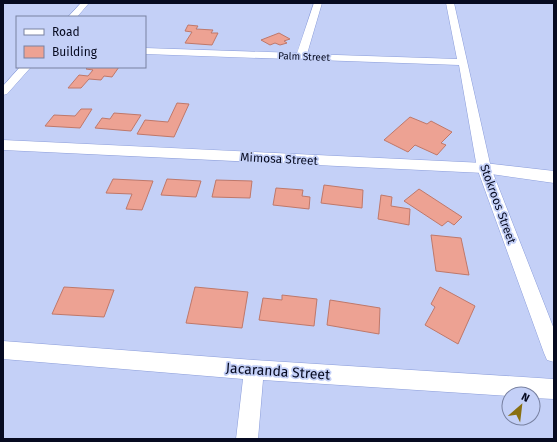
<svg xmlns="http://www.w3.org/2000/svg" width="557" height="442" font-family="'Fira Sans',sans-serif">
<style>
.building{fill:#eda293;stroke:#bf786a}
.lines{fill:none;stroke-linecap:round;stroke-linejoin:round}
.minor-casing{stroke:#8b9dda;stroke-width:1}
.tertiary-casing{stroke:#8b9dda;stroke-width:1}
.minor{fill:#fff;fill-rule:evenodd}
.tertiary{fill:#fff;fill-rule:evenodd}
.labels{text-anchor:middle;stroke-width:3.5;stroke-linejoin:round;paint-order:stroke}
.far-street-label{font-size:10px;fill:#060a20;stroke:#c4d0f7}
.street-label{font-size:12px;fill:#060a20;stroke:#c4d0f7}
.near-street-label{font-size:14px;fill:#060a20;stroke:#c4d0f7}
</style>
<rect width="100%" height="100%" fill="#c4d0f7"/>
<!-- building -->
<path class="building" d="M 188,25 L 198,26 L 196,29 L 213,30 L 211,33 L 218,33 L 212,45 L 185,43 L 192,32 L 185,31 Z
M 279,33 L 290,39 L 284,41 L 287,43 L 280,45 L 275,43 L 270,45 L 261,40 Z
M 88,67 L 119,67 L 112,77 L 104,76 L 101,80 L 89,79 L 81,88 L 68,88 L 79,75 L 88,76 L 93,70 L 86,69 Z
M 177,103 L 189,104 L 174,137 L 137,134 L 145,120 L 168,122 Z
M 81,109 L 92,109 L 80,128 L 45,126 L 54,115 L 75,116 Z
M 114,113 L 141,115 L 131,131 L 95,128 L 102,118 L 110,119 Z
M 410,117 L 427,124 L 431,121 L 452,132 L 441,143 L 446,145 L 437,155 L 415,145 L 408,152 L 384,140 Z
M 113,179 L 153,181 L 142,210 L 126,209 L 132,194 L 106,193 Z
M 167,179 L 201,181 L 196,197 L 161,195 Z
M 216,180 L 252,181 L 250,198 L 212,197 Z
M 324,185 L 363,190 L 362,208 L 321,203 Z
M 276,188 L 303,190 L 302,196 L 310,197 L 309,209 L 273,205 Z
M 419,189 L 462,217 L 454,225 L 448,221 L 442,226 L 404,201 Z
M 381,195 L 392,197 L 391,206 L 410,209 L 409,225 L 378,219 Z
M 431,235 L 461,238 L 469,275 L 436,271 Z
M 64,287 L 114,290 L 104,317 L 52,314 Z
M 195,287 L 248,292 L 242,328 L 186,323 Z
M 440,287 L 475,306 L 458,344 L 425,325 L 435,307 L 431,304 Z
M 282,295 L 317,299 L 314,326 L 259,320 L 263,298 L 282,300 Z
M 330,300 L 380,308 L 379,334 L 327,325 Z"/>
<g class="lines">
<!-- minor casing -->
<g class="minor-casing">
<path id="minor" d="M 81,3 L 89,3 L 77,17 L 68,17 Z
M 314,3 L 322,3 L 307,54 L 457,59 L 446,3 L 454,3 L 491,168 L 554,329 L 554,362 L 547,360 L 544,353 L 477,168 L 459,65 L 145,54 L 145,48 L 297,53 Z
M 20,67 L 31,67 L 7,94 L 3,95 L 3,86 Z
M 3,341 L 254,360 L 554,379 L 554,399 L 533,398 L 533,394 L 509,394 L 509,396 L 263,380 L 258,439 L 236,439 L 243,379 L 3,359 Z"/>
</g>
<!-- tertiary casing -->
<g class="tertiary-casing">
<path id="tertiary" d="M 3,140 L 484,163 L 554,171 L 554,183 L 484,173 L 3,150 Z"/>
</g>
<!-- minor -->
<use href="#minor" class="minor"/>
<!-- tertiary -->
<use href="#tertiary" class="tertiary"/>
</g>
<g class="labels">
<!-- far-street labels -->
<g class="far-street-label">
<text transform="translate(304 56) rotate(2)" y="4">Palm Street</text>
</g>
<!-- street labels -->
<g class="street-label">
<text transform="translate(279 159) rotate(3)" y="4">Mimosa Street</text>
<text transform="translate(498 204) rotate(70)" y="4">Stokroos Street</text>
</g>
<!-- near-street labels -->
<g class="near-street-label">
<text transform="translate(278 371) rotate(4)" y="5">Jacaranda Street</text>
</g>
</g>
<!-- border -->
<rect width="557" height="442" fill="none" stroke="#060a20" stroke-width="8"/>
<!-- legend -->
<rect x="16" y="16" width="130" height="52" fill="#c4d0f7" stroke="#7881a1"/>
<rect x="24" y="29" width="20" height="6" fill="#ffffff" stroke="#7881a1"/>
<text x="52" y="36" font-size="12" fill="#060a20">Road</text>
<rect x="24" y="46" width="20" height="12" fill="#eda293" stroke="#7881a1"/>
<text x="52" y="56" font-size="12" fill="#060a20">Building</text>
<!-- north arrow -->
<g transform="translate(521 406) rotate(28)"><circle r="19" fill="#c4d0f7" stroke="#7881a1"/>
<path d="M0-3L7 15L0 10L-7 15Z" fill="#897011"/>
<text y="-6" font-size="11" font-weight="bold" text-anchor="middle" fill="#060a20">N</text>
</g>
</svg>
